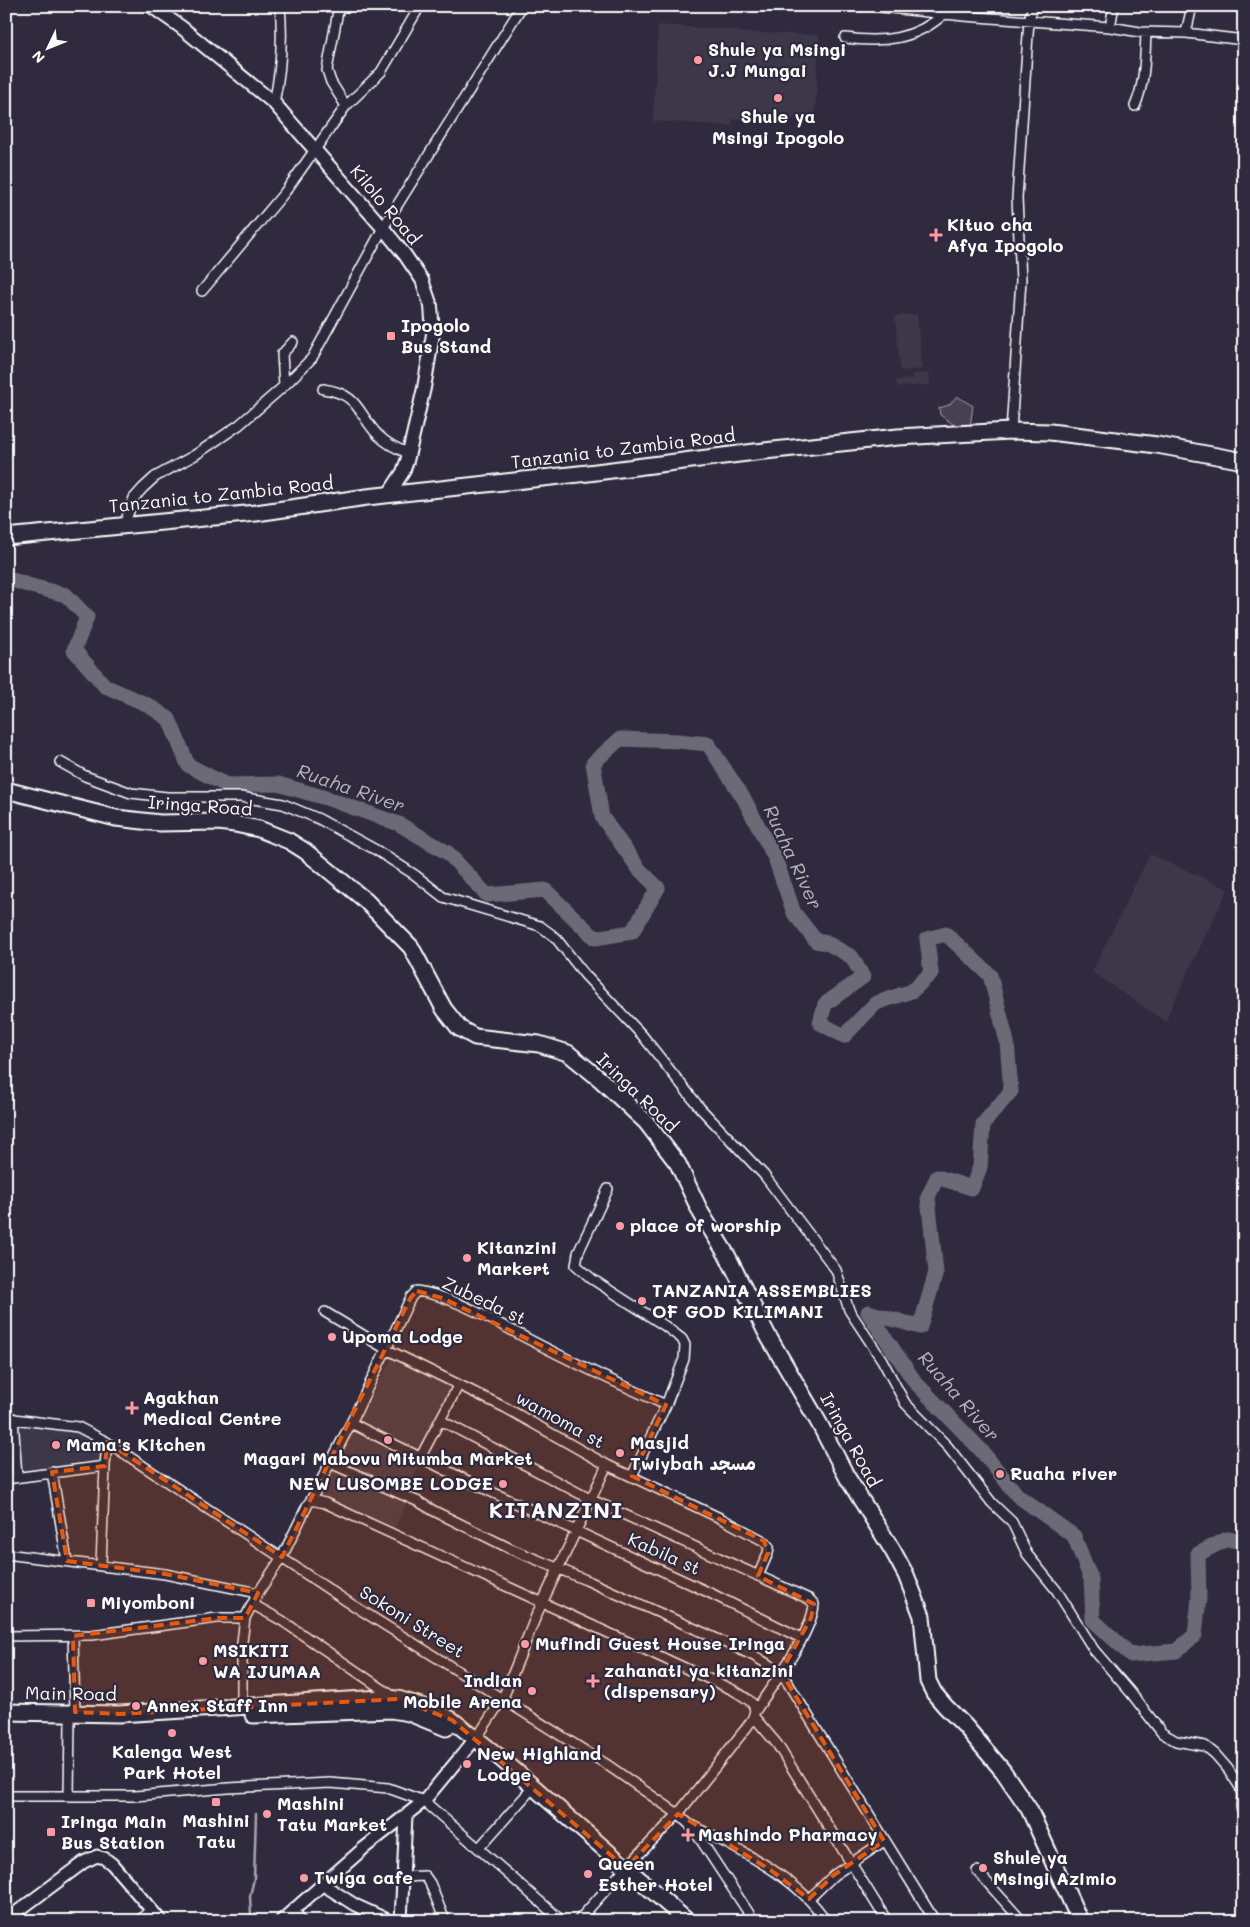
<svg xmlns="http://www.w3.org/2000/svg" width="1250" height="1927" font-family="Mali,'Playpen Sans Arabic',sans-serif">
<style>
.built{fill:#3c3749}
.green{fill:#464152;stroke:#a2a0a8}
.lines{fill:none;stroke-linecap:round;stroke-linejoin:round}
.stream{stroke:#a7a6ad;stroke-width:2.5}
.river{stroke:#6d6a77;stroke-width:15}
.minor-casing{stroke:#fff;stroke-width:12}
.tertiary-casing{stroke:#fff;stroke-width:15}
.secondary-casing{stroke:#fff;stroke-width:16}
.trunk-casing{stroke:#fff;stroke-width:19}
.minor{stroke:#2f2a3d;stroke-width:9}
.tertiary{stroke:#2f2a3d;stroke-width:11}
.secondary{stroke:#2f2a3d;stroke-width:12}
.trunk{stroke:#2f2a3d;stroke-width:15}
.marked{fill:#e8590c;fill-opacity:0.2;stroke:#e8590c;stroke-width:4;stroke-dasharray:10 6;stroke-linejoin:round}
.poi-dot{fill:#ff9aa2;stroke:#2f2a3d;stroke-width:2}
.labels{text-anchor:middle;stroke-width:4.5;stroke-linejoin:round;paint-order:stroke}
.poi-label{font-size:18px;font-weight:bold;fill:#fff;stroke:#2f2a3d;text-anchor:start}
.street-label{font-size:18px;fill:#fff;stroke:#2f2a3d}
.water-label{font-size:19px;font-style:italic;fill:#b6b4bb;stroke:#2f2a3d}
.district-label{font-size:22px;font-weight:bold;letter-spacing:1px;fill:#fff;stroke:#2f2a3d}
</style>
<rect width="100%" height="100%" fill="#2f2a3d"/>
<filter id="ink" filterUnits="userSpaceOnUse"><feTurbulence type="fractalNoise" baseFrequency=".02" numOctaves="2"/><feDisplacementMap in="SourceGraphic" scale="10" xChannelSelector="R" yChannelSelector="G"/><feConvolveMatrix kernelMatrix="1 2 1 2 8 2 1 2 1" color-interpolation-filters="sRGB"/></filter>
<g filter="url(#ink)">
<!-- built -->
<path class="built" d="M 658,25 L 737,30 L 738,32 L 819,35 L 815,119 L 733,119 L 732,126 L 653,121 Z
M 917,314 L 922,369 L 900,371 L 895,316 Z
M 929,373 L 930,385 L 897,387 L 896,380 L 912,379 L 912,374 Z
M 1150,854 L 1228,889 L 1170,1010 L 1166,1022 L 1092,972 Z
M 392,1358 L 453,1388 L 407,1493 L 410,1495 L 393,1531 L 317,1496 Z
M 6,1420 L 79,1430 L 104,1445 L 103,1465 L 6,1483 Z"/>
<!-- green -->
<path class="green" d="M 957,396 L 973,406 L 970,427 L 956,426 L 940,415 L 939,408 L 949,405 Z"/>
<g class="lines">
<!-- stream -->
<path class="stream" d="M 254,1921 L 251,1916 L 250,1896 L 254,1879 L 256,1814"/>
<!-- river -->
<path class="river" d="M 6,578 L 31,586 L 66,595 L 87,617 L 74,650 L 105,686 L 148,705 L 169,719 L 188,765 L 226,785 L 278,784 L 326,798 L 399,824 L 448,853 L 487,895 L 545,890 L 595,938 L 632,932 L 658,888 L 639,869 L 602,817 L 593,763 L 620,739 L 678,741 L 708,744 L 744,799 L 775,858 L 794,913 L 816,941 L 827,943 L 852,957 L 863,977 L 825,1004 L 820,1023 L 844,1036 L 876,1003 L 912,991 L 931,973 L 927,939 L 946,934 L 990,975 L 1007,1042 L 1011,1091 L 983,1124 L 980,1167 L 972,1188 L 937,1177 L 928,1197 L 936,1272 L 920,1327 L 868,1312 L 915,1382 L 980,1449 L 1018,1496 L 1074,1536 L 1091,1579 L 1093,1620 L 1131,1655 L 1176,1651 L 1195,1635 L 1199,1598 L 1198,1554 L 1227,1539 L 1244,1542"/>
<!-- minor casing -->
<g class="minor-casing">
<path id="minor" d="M 339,6 L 327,70 L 331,82 L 346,106
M 872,6 L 964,16 L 1110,27 L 1140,32 L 1186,33 L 1244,40
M 1110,27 L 1114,6
M 1186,33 L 1192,6
M 845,38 C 882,43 915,40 944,14
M 274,103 C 281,71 283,39 280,6
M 1135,106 C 1145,83 1145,57 1146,32
M 202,291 L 285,192 L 346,106 L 381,72 L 420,6
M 284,386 L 282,354 L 293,342
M 323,389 C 360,394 357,413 378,435 C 387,444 397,449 408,453
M 1011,431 L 1021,280 L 1017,198 L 1029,20 L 1033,6
M 124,525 L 134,498 L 143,488 L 155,477 L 195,455 L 239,425 L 284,386 L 312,358 L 383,228 L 522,6
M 60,762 L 85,776 L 131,793 L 167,797 L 241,797 L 283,804 L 319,819 L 376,850 L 415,875 L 443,897 L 540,926 L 555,937 L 585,975 L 642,1035 L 700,1108 L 764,1175 L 836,1270 L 849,1310 L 882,1360 L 905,1403 L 948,1447 L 992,1503 L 1012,1522 L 1027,1554 L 1057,1591 L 1094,1650 L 1131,1693 L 1162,1733 L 1176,1741 L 1205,1746 L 1215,1754 L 1228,1769 L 1240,1787 L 1242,1795 L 1241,1807 L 1244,1815
M 608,1189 L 578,1253 L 576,1265 L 592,1279 L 665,1326 L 682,1339 L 685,1345 L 684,1359 L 666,1405 L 632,1476
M 325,1312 L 386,1349 L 506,1408 L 607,1465 L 722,1519 L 764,1541 L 769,1547 L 768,1553 L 758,1576
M 6,1418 L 78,1427 L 107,1442 L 348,1602 L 606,1764 L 678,1814 L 689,1824 L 700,1839 L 754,1921
M 13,1418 L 17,1477
M 440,1420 L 590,1499 L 809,1599 L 814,1604 C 812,1634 773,1684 756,1710
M 351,1423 L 468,1481 L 710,1593 L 801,1638
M 420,1458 L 458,1386
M 330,1463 L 419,1502 L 434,1511 L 511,1549 L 586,1580 L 702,1632 L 754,1656 L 781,1672 L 935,1921
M 52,1472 L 67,1561
M 6,1479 L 105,1466 L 107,1442
M 311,1500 L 351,1423 L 411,1297 L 417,1291 C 455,1296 498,1324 532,1341 C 576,1364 621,1385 666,1405
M 6,1554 L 165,1574 L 258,1593
M 101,1565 L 105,1466
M 252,1604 L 281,1620 L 394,1697
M 6,1636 L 92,1635 L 217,1618 L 245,1618
M 73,1636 L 75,1712
M 242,1706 L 242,1642 L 245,1618 L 258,1593 L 282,1557 L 308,1504 L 311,1500 L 325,1503 L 733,1690 C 752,1702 763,1705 747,1727 L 678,1814 L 626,1868
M 754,1717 L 777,1744 L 887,1921
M 476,1739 L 503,1698 L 536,1616 L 607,1465
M 6,1796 L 135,1796 L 228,1788 L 330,1783 L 388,1788 L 424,1801 L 562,1921
M 69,1796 L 70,1722
M 691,1825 C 738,1849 797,1876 826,1921
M 479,1848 L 528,1793
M 977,1871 L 1022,1921
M 403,1877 L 425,1876 L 430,1883 L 445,1921
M 809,1899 L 834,1875 L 884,1841
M 293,1910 L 302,1921
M 139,1921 L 151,1909
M 578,1921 L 620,1874"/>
</g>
<!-- tertiary casing -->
<g class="tertiary-casing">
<path id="tertiary" d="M 322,1884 L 355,1905 L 390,1921
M 6,1920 L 84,1862 L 97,1856 L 104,1858 L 112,1864 L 161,1921
M 281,1921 L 364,1848 L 424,1801 L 471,1744
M 401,1921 L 406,1816"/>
</g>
<!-- secondary casing -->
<g class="secondary-casing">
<path id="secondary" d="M 151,6 L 181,27 L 274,103 L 383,228 L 405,255 L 422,280 L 431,306 L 433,334 L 424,388 L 407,461 L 403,472 L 388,495"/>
</g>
<!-- trunk casing -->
<g class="trunk-casing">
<path id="trunk" d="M 6,537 L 256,513 L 367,497 L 588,473 L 755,452 L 898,437 L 1011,431 L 1050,432 L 1157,445 L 1244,461
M 6,790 L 116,818 L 160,823 L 218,822 L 235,824 L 259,829 L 289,841 L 305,851 L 365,900 L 411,947 L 444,1009 L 459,1028 L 475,1037 L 539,1044 L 568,1053 L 601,1080 L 646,1122 L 678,1164 L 701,1213 L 728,1257 L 767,1334 L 819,1423 L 847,1477 L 893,1551 L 906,1575 L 922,1616 L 928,1681 L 934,1693 L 945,1706 L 965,1726 L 1003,1771 L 1029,1809 L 1080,1921
M 6,1712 L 119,1714 L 381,1698 L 398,1699 L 431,1709 L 452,1720 L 498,1756 L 687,1921
M 253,1715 L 391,1710 L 409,1713 L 446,1728"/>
</g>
<!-- minor -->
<use href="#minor" class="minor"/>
<!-- tertiary -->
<use href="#tertiary" class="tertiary"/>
<!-- secondary -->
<use href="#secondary" class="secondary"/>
<!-- trunk -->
<use href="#trunk" class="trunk"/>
</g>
</g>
<!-- marked area -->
<path class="marked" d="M 417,1291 L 442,1298 L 666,1405 L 632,1476 L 764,1541 L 768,1553 L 758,1576 L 814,1604 L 811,1618 L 781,1672 L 884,1841 L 834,1875 L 809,1899 L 769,1869 L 678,1814 L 626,1868 L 452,1720 L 398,1699 L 119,1714 L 75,1712 L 73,1636 L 217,1618 L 245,1618 L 258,1593 L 165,1574 L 67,1561 L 52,1472 L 105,1466 L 107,1442 L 282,1557 L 411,1297 Z"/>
<!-- markers -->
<g class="poi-dot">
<circle cx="698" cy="60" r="5"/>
<circle cx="778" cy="98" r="5"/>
<path d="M933.5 227.5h5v5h5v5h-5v5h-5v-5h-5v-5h5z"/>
<rect x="386" y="331" width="10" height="10" rx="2.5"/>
<circle cx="620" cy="1226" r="5"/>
<circle cx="467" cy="1258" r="5"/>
<circle cx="642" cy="1301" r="5"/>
<circle cx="332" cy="1337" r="5"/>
<path d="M129.5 1400.5h5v5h5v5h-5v5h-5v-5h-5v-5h5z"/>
<circle cx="388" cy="1440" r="5"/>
<circle cx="56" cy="1445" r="5"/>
<circle cx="620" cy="1453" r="5"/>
<circle cx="1000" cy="1474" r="5"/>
<circle cx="503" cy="1484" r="5"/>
<rect x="86" y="1598" width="10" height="10" rx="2.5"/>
<circle cx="525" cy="1644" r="5"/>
<circle cx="203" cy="1661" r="5"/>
<path d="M590.5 1673.5h5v5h5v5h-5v5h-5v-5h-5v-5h5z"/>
<circle cx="532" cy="1691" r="5"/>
<circle cx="136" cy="1706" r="5"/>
<circle cx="172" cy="1733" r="5"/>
<circle cx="467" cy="1764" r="5"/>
<rect x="211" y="1797" width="10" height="10" rx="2.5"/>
<circle cx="267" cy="1814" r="5"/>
<rect x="46" y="1827" width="10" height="10" rx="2.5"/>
<path d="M685.5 1827.5h5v5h5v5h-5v5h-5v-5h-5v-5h5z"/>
<circle cx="983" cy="1868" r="5"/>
<circle cx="588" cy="1874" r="5"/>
<circle cx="304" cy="1878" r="5"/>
</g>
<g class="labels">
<!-- poi labels -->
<g class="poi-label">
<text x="708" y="56">Shule ya Msingi<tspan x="708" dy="21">J.J Mungai</tspan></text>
<text x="778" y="123" text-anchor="middle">Shule ya<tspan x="778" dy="21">Msingi Ipogolo</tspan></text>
<text x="947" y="231">Kituo cha<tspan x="947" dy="21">Afya Ipogolo</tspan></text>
<text x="401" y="332">Ipogolo<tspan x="401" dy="21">Bus Stand</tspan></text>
<text x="630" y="1232">place of worship</text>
<text x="477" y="1254">Kitanzini<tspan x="477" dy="21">Markert</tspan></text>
<text x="652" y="1297">TANZANIA ASSEMBLIES<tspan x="652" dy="21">OF GOD KILIMANI</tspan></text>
<text x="342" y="1343">Upoma Lodge</text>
<text x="143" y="1404">Agakhan<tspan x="143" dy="21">Medical Centre</tspan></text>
<text x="630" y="1449">Masjid<tspan x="630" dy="21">Twiybah مسجد</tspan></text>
<text x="66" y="1451">Mama's Kitchen</text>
<text x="388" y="1465" text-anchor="middle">Magari Mabovu Mitumba Market</text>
<text x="1010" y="1480">Ruaha river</text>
<text x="493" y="1490" text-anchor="end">NEW LUSOMBE LODGE</text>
<text x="101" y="1609">Miyomboni</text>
<text x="535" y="1650">Mufindi Guest House Iringa</text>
<text x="213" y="1657">MSIKITI<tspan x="213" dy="21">WA IJUMAA</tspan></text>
<text x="604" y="1677">zahanati ya kitanzini<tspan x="604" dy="21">(dispensary)</tspan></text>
<text x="522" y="1687" text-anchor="end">Indian<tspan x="522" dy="21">Mobile Arena</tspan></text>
<text x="146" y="1712">Annex Staff Inn</text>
<text x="172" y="1758" text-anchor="middle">Kalenga West<tspan x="172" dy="21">Park Hotel</tspan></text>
<text x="477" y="1760">New Highland<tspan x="477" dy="21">Lodge</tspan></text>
<text x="277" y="1810">Mashini<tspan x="277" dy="21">Tatu Market</tspan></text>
<text x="216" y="1827" text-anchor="middle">Mashini<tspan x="216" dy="21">Tatu</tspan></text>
<text x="61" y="1828">Iringa Main<tspan x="61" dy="21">Bus Station</tspan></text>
<text x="698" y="1841">Mashindo Pharmacy</text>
<text x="993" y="1864">Shule ya<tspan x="993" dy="21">Msingi Azimio</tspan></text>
<text x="598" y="1870">Queen<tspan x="598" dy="21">Esther Hotel</tspan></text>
<text x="314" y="1884">Twiga cafe</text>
</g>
<!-- street labels -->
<g class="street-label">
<text transform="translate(385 205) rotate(50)" y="6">Kilolo Road</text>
<text transform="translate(623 449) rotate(-7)" y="6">Tanzania to Zambia Road</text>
<text transform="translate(221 495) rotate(-6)" y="6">Tanzania to Zambia Road</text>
<text transform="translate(200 806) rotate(4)" y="6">Iringa Road</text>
<text transform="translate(637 1093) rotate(44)" y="6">Iringa Road</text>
<text transform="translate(484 1301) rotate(25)" y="6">Zubeda st</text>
<text transform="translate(560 1420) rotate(29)" y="6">wamoma st</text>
<text transform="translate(850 1440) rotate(61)" y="6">Iringa Road</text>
<text transform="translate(664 1554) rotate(24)" y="6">Kabila st</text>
<text transform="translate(412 1622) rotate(32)" y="6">Sokoni Street</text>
<text transform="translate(71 1694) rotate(1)" y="6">Main Road</text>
</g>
<!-- water labels -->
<g class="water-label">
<text transform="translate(351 788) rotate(19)" y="7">Ruaha River</text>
<text transform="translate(793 857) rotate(65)" y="7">Ruaha River</text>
<text transform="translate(959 1396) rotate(49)" y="7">Ruaha River</text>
</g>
<!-- district labels -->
<g class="district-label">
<text x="556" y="1518">KITANZINI</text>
</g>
</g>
<!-- margin -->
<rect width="1250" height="1927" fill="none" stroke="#2f2a3d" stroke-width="25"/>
<rect x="12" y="12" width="1225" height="1902" fill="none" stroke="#fff" stroke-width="2" filter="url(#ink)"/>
<!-- north arrow -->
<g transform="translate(48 48) rotate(227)" stroke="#2f2a3d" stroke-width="4" paint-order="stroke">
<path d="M0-4L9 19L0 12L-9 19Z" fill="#ffffff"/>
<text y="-8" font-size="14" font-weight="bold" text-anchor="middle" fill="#ffffff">N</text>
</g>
</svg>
